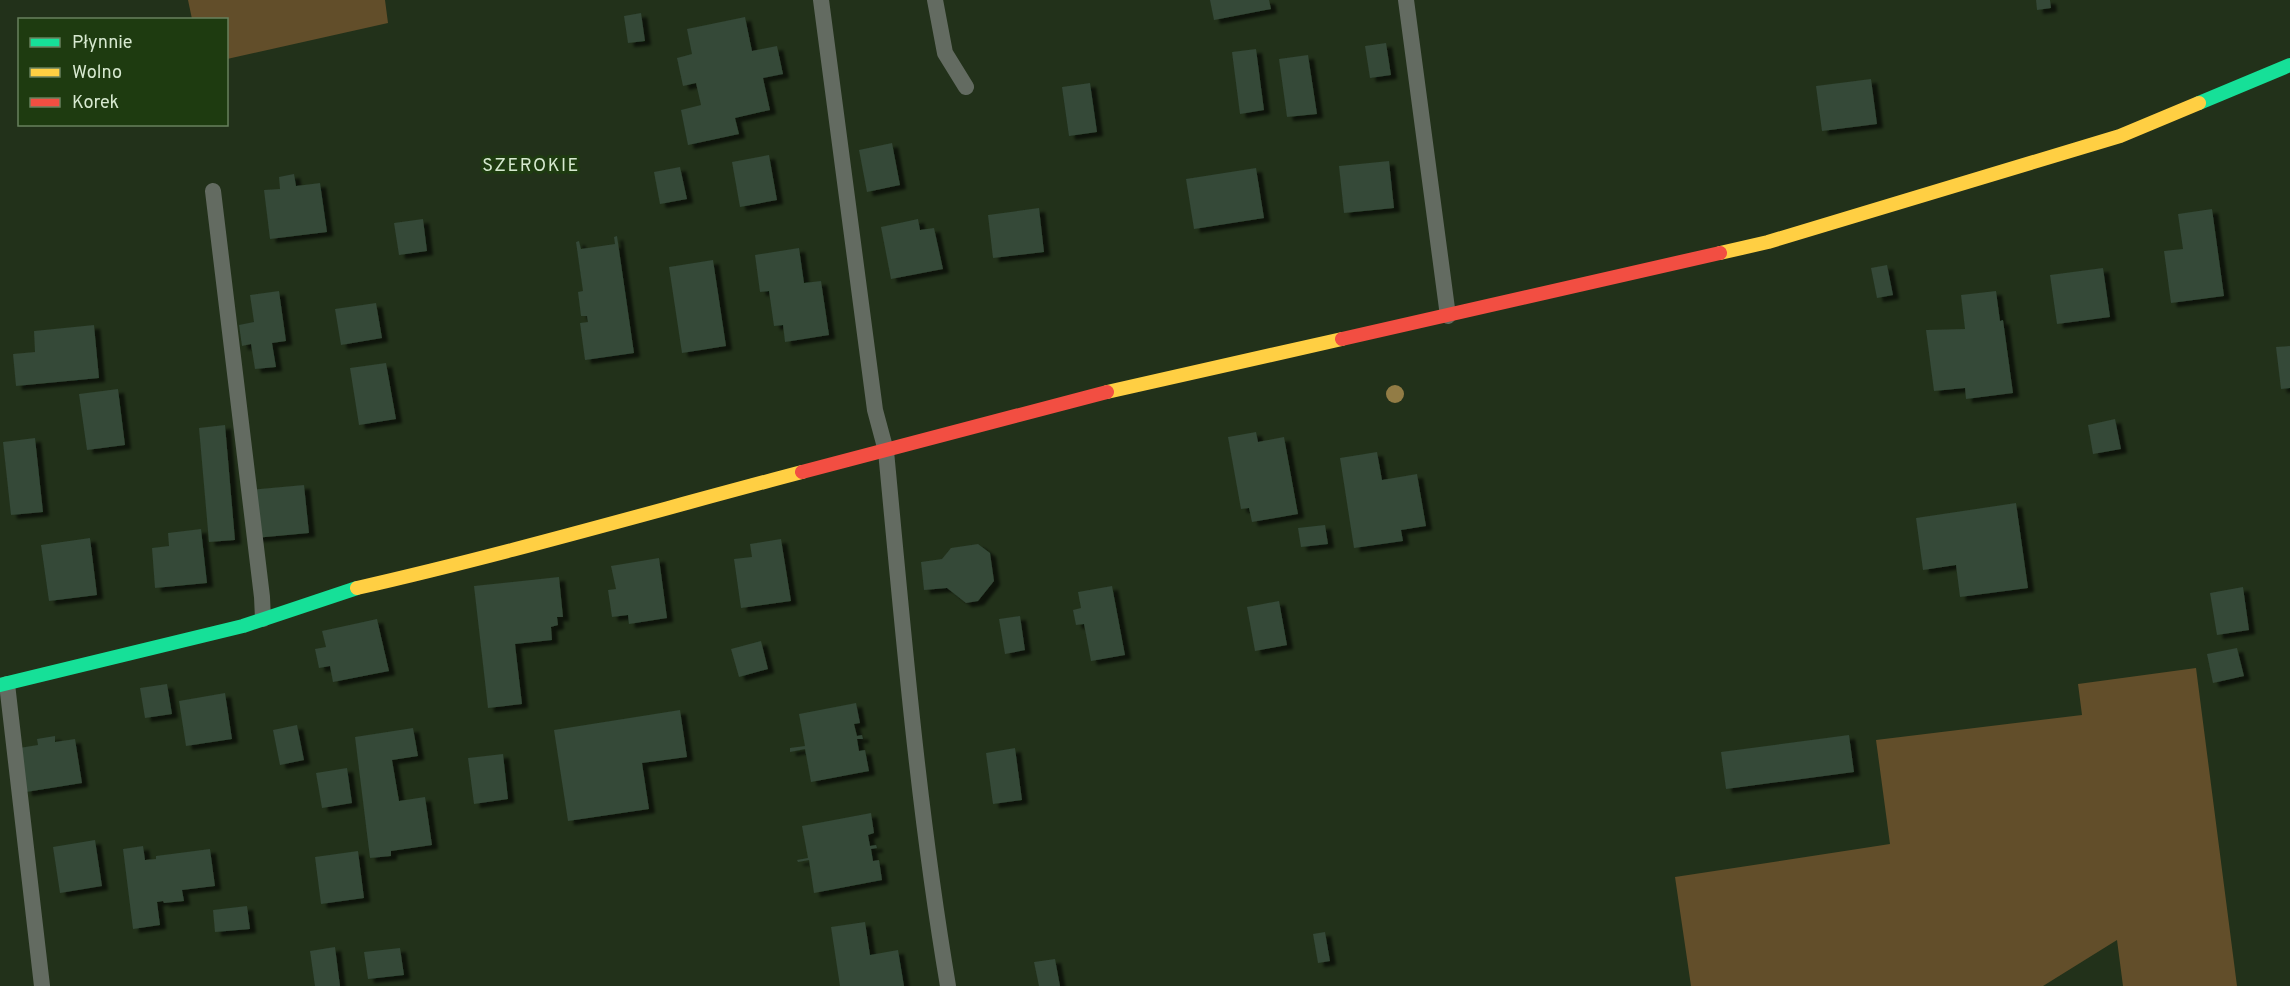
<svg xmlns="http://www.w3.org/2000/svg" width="2290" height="986" font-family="Overpass,sans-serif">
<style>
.green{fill:#624e2a}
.building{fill:#344837;filter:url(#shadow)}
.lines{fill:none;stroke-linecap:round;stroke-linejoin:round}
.lane{stroke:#636b61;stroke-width:16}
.fast{stroke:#16e098;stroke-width:14}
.slow{stroke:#ffcf43;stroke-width:14}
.jam{stroke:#f24e42;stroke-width:14}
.tree{fill:#927c45}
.labels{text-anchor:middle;stroke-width:6;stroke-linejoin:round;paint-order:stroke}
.quarter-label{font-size:18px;letter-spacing:1.5px;fill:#d7e9d0;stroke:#1e3b10}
</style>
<defs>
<filter id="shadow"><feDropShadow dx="6" dy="4" stdDeviation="1.5" flood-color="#0009"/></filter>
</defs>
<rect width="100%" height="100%" fill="#22311a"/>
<!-- green -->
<path class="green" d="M 188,0 L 385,0 L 388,23 L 227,59 L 226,20 L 192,19 Z
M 2196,668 L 2237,986 L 2123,986 L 2117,940 L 2043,986 L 1691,986 L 1675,877 L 1890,844 L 1876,740 L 2082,715 L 2078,684 Z"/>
<!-- building -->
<path class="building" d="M 1210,0 L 1269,0 L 1271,9 L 1214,20 Z
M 2036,0 L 2050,0 L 2051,8 L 2037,10 Z
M 641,13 L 645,41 L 628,43 L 624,16 Z
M 745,17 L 752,51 L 777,46 L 783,74 L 763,78 L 770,110 L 735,118 L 739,134 L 688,145 L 681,110 L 701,105 L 696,83 L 683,86 L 677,58 L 692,54 L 687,29 Z
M 1386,43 L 1391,75 L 1370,78 L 1365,46 Z
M 1256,49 L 1264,110 L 1240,114 L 1232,52 Z
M 1308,55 L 1317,114 L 1287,117 L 1279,59 Z
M 1871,79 L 1877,124 L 1822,131 L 1816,86 Z
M 1090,83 L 1097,132 L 1069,136 L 1062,87 Z
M 892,143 L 900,185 L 867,192 L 859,150 Z
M 769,155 L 777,200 L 740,207 L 732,162 Z
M 1389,161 L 1394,208 L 1344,213 L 1339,166 Z
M 680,167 L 687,199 L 660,204 L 654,172 Z
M 1256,168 L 1264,218 L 1194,229 L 1186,179 Z
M 294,174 L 296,186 L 320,183 L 327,232 L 270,239 L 264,190 L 280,189 L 279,177 Z
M 1039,208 L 1044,252 L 993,258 L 988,215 Z
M 2212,209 L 2224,296 L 2171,303 L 2164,251 L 2183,249 L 2178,214 Z
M 423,219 L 427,251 L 399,255 L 394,223 Z
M 918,219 L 920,230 L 934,228 L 943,269 L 891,279 L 881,227 Z
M 617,236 L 634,353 L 585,360 L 580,323 L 588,322 L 587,316 L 581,316 L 578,292 L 583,291 L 576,242 L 579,241 L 581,249 L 615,244 L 614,237 Z
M 799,248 L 804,283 L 821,281 L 829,335 L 785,342 L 783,325 L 774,326 L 769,291 L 760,292 L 755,255 Z
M 713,260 L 726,346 L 682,353 L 669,267 Z
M 1887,265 L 1893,295 L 1877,298 L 1871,268 Z
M 2103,268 L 2110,317 L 2057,324 L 2050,275 Z
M 279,291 L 286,341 L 272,343 L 276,367 L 255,369 L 251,344 L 242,346 L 239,325 L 254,322 L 250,295 Z
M 1996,291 L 2000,321 L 2003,320 L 2013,393 L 1966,399 L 1965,388 L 1934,391 L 1926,330 L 1965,329 L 1961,295 Z
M 376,303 L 382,338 L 341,345 L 335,309 Z
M 94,325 L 99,378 L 16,386 L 13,354 L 35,352 L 34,331 Z
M 2290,346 L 2290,388 L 2281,389 L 2276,347 Z
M 386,363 L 396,419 L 359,425 L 350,368 Z
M 118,389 L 125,445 L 87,450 L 79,394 Z
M 2115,419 L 2121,449 L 2093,454 L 2088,425 Z
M 225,425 L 235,540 L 209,542 L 199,428 Z
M 1256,432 L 1258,442 L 1284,437 L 1298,514 L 1252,522 L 1249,508 L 1241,509 L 1228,437 Z
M 35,438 L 43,512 L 11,515 L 3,442 Z
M 1377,452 L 1382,480 L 1417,474 L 1426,526 L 1401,530 L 1403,541 L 1354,548 L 1340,458 Z
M 304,485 L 309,533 L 255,538 L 249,490 Z
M 2016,503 L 2028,588 L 1960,597 L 1956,565 L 1923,570 L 1916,518 Z
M 1325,525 L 1328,544 L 1301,547 L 1298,528 Z
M 201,529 L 207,583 L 155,588 L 152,548 L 169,546 L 168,533 Z
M 90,538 L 97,595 L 49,601 L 41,545 Z
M 781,539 L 791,601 L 741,608 L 734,559 L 752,557 L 750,544 Z
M 978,544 L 990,553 L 994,581 L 978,601 L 966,603 L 947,588 L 924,590 L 921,562 L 942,559 L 951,548 Z
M 659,558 L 667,618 L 629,624 L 628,615 L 612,617 L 608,590 L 616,589 L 611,566 Z
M 559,577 L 563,617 L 557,617 L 558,625 L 551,627 L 552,640 L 515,644 L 522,704 L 488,708 L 474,586 Z
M 1112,586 L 1125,655 L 1091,661 L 1084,624 L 1076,625 L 1073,610 L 1081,608 L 1078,592 Z
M 2243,587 L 2249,630 L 2217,635 L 2210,593 Z
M 1279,601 L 1287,645 L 1255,651 L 1247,607 Z
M 1020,616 L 1025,650 L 1005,654 L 999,619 Z
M 377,619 L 389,671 L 333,682 L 330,666 L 319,668 L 315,649 L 326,647 L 322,631 Z
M 761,641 L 768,669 L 739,677 L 731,649 Z
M 2237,648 L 2244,676 L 2213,683 L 2207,654 Z
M 167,684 L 172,714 L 145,718 L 140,688 Z
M 225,693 L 232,739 L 186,746 L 179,701 Z
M 856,703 L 860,723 L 854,724 L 857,736 L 862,735 L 863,739 L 857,739 L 859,751 L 865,750 L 869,771 L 811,782 L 805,749 L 790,752 L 790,748 L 805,746 L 799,714 Z
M 680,710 L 687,757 L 642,763 L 649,809 L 568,821 L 554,730 Z
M 297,725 L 304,760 L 280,765 L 273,730 Z
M 413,728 L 418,756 L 392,760 L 399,801 L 425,797 L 432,845 L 391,851 L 391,856 L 370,858 L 355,737 Z
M 1849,735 L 1854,772 L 1726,789 L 1721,752 Z
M 55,736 L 55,742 L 75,739 L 82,783 L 26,792 L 19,748 L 38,745 L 37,739 Z
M 1015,748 L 1022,800 L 993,804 L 986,753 Z
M 503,754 L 508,799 L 474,804 L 468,758 Z
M 347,768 L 352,803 L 322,808 L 316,773 Z
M 871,813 L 874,833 L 868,835 L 870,846 L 876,845 L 877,848 L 871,849 L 873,861 L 879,860 L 882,880 L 814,893 L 809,860 L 798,862 L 797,860 L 808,858 L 802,826 Z
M 95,840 L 102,886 L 60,893 L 53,847 Z
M 143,846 L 145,860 L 156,859 L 156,856 L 210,849 L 215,886 L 182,890 L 184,901 L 164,903 L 163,901 L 157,902 L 160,925 L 133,929 L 123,849 Z
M 358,851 L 364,898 L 321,904 L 315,857 Z
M 247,906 L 250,929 L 215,932 L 213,910 Z
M 865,922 L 870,955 L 898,950 L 904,986 L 840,986 L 831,927 Z
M 1325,932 L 1330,961 L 1318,963 L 1313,934 Z
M 335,947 L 340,986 L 315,986 L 310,951 Z
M 400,948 L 404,975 L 368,979 L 364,952 Z
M 1055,959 L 1060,986 L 1039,986 L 1034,962 Z"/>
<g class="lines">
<!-- lane -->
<path class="lane" d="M 821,0 L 875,410 L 886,451 C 903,630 918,809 948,986
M 935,0 L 945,53 L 966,87
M 1406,0 L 1448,316
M 213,191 L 262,597 L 263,619
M 7,684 L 42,986"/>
<!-- fast -->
<path class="fast" d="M 2199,103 L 2290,65
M 0,685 L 243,626 L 357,588"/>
<!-- slow -->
<path class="slow" d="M 1720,253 L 1768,242 L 2120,136 L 2199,103
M 1107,392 L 1342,339
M 357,588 C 507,554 654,511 802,472"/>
<!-- jam -->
<path class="jam" d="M 1342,339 L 1720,253
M 802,472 L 1107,392"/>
</g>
<!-- trees -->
<circle class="tree" cx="1395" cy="394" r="9"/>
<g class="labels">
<!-- quarter labels -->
<g class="quarter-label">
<text x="531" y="171">SZEROKIE</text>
</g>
</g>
<!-- legend -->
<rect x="18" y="18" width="210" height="108" fill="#1e3b10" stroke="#68815d" stroke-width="1.5"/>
<rect x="30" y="38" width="30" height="9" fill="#16e098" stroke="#68815d" stroke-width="1.5"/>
<text x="72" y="48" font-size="18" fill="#d7e9d0">Płynnie</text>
<rect x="30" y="68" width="30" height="9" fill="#ffcf43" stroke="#68815d" stroke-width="1.5"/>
<text x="72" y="78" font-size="18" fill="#d7e9d0">Wolno</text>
<rect x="30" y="98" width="30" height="9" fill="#f24e42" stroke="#68815d" stroke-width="1.5"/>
<text x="72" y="108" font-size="18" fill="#d7e9d0">Korek</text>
</svg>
